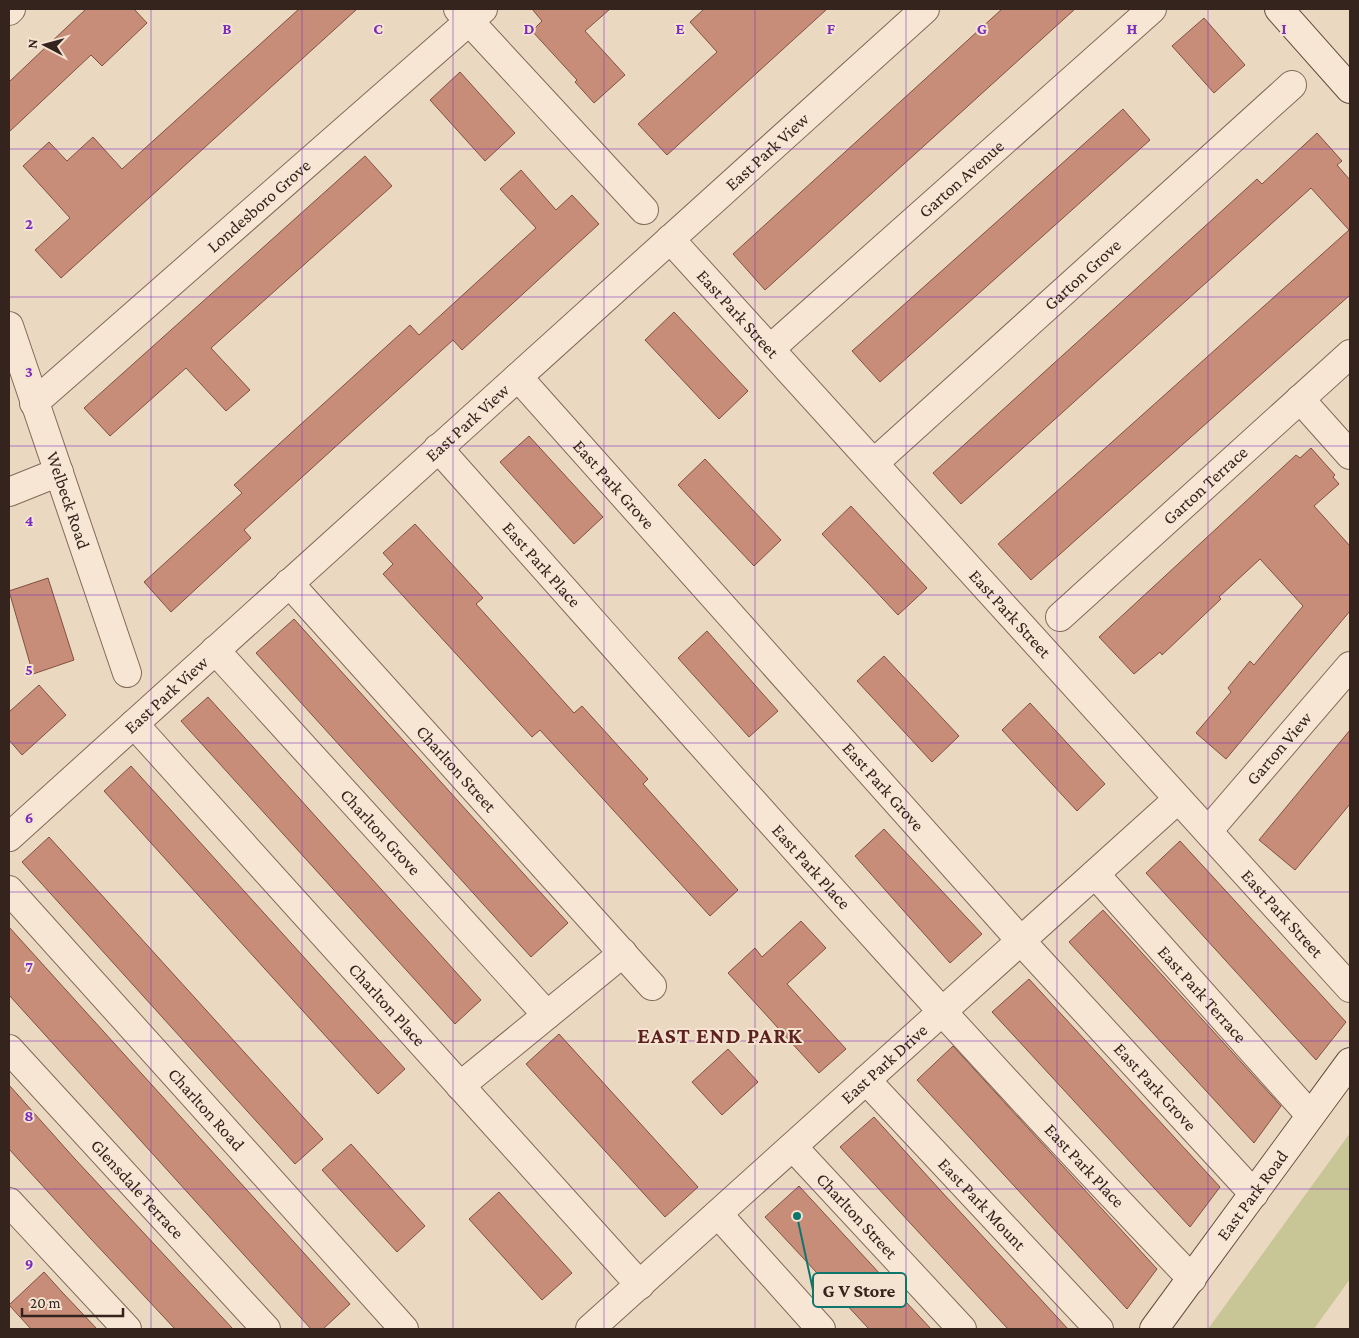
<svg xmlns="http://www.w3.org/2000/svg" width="1359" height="1338" font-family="'Crimson Pro',serif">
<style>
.green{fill:#c8c696}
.building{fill:#c78d79;stroke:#815041}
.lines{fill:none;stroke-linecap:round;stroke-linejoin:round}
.street-casing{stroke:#83695a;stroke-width:30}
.secondary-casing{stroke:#654b3d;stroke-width:30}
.street{stroke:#f6e6d3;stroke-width:28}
.secondary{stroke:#f6e6d3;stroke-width:28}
.grid{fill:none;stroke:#7b2cbf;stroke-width:1;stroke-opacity:0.55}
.labels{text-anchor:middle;stroke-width:4;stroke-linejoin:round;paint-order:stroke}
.street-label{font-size:18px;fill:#34241d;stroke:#f3e3d0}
.district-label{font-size:22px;font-weight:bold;letter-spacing:1px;fill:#5d221f;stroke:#f3e3d0}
.grid-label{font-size:16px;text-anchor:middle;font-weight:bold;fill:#7b2cbf;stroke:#f3e3d0;stroke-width:4;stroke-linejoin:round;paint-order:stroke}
.leader{fill:none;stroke:#0f766e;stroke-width:2}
.callout-dot{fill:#0f766e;stroke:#f3e3d0;stroke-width:2}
.callout{fill:#f3e3d0;stroke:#0f766e;stroke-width:2}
.callout-label{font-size:19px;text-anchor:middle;font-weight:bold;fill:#34241d}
</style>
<rect width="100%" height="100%" fill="#ebd8c1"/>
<!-- green -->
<path class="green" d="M 1350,1133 L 1350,1279 L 1314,1329 L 1208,1329 Z"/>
<!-- building -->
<path class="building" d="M 86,9 L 134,9 L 147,23 L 102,66 L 91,55 L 9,132 L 9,82 Z
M 299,9 L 357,9 L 61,278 L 35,250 L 70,218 L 23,166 L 49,142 L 67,161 L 93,137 L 122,169 Z
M 532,9 L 610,9 L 585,31 L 625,75 L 594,103 L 575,82 L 577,80 L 532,31 L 542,21 Z
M 704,9 L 827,9 L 667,155 L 638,124 L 717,52 L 690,22 Z
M 1002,9 L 1075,9 L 765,290 L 733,254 Z
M 1204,18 L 1245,65 L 1214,93 L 1172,46 Z
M 460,72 L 515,133 L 485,161 L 430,100 Z
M 1123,109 L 1150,140 L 880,382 L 852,351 Z
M 1317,133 L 1342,161 L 1337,165 L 1350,180 L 1350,295 L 1031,580 L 998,544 L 1349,230 L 1311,188 L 961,504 L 933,473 L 1257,179 L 1262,184 Z
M 365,156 L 392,186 L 211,348 L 250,390 L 226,411 L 186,368 L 110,436 L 84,408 Z
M 521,170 L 556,210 L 572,195 L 599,224 L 462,350 L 453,340 L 356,428 L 244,530 L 251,538 L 171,612 L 144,582 L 242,493 L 234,485 L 410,325 L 419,335 L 536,228 L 500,189 Z
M 674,312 L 748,391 L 719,419 L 645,340 Z
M 529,436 L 603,517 L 574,544 L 500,462 Z
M 1311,448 L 1335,475 L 1333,477 L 1339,484 L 1314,506 L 1350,546 L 1350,611 L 1226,759 L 1196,733 L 1231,692 L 1228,688 L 1250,661 L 1254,665 L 1303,606 L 1260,559 L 1219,597 L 1221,599 L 1181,637 L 1162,655 L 1160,652 L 1134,674 L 1099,637 L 1296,455 L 1300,458 Z
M 705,459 L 781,540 L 754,566 L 678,485 Z
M 851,506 L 927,588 L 898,615 L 822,534 Z
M 415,524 L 483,598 L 476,604 L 574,713 L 582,706 L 648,779 L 643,784 L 738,890 L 710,916 L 540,730 L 532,737 L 383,574 L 393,564 L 383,553 Z
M 48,578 L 74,660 L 33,674 L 9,591 Z
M 294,619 L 568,923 L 531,957 L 256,653 Z
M 707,631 L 778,711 L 749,737 L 678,658 Z
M 884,656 L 959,736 L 932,762 L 857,681 Z
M 39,685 L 66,715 L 22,755 L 9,740 L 9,712 Z
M 208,697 L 481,1000 L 455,1024 L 181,721 Z
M 1030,703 L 1105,784 L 1077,811 L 1002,730 Z
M 1350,730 L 1350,804 L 1295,870 L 1259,840 Z
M 131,766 L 405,1069 L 378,1094 L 104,791 Z
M 884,829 L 982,934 L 950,963 L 855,856 Z
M 49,837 L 323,1139 L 295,1164 L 22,862 Z
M 1180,841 L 1346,1022 L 1316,1060 L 1146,873 Z
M 1103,910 L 1281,1106 L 1254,1143 L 1069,942 Z
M 801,921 L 826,948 L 787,984 L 846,1049 L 819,1073 L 728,973 L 755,948 L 762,957 Z
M 9,927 L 350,1304 L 323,1329 L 311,1329 L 9,995 Z
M 1029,979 L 1220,1187 L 1190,1227 L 992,1012 Z
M 559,1034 L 698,1187 L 665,1217 L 526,1064 Z
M 953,1046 L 1157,1269 L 1127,1309 L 917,1080 Z
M 728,1049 L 758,1082 L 722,1115 L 692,1082 Z
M 9,1085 L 75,1159 L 233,1329 L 175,1329 L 91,1239 L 9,1149 Z
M 874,1117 L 940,1190 L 1068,1329 L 1008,1329 L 840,1147 Z
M 351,1144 L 425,1226 L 397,1252 L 322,1170 Z
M 799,1186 L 857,1249 L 931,1329 L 869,1329 L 765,1217 Z
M 499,1192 L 572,1273 L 542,1300 L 469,1219 Z
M 44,1272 L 62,1292 L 97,1329 L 31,1329 L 9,1305 Z"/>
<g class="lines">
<!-- street casing -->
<g class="street-casing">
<g id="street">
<path d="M 458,9 L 644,210"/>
<path d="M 9,11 L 11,9"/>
<path id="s1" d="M 670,239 L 1350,988"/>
<path id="s2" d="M 9,326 L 127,673"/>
<path id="s3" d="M 770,349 L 1152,9"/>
<path id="s4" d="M 518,377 L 1021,941 L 1254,1194"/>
<path d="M 1300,399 L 1350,455"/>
<path id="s5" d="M 34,403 L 483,9"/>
<path id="s6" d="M 438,448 C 687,727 933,1009 1192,1279"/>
<path id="s7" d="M 874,463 L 1292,85"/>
<path d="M 9,492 L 59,472"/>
<path id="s8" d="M 289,583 L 652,986"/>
<path id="s9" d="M 1060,617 L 1350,354"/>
<path id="s10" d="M 215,650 L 547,1015"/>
<path id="s11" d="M 134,724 L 640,1285"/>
<path id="s12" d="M 1208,831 L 1350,666"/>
<path id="s13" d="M 9,837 L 925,9"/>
<path id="s14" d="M 1095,874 L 1310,1115"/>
<path id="s15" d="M 9,890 L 404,1329"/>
<path id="s16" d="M 9,1049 L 266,1329"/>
<path id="s17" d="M 866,1080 L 1099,1329"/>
<path d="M 460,1086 L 623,953"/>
<path id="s18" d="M 793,1147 L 962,1329"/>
<path d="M 9,1202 L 127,1329"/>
<path d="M 718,1214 L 821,1329"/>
<path id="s19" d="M 590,1329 L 1178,799"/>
</g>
</g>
<!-- secondary casing -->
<g class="secondary-casing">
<g id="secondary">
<path d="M 1279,9 L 1350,89"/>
<path id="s20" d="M 1154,1329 L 1350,1062"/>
</g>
</g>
<!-- street -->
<use href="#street" class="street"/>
<!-- secondary -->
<use href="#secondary" class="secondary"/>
</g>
<!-- grid -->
<path class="grid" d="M 151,9 L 151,1329M 302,9 L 302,1329M 453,9 L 453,1329M 604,9 L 604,1329M 755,9 L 755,1329M 906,9 L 906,1329M 1057,9 L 1057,1329M 1208,9 L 1208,1329M 9,149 L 1350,149M 9,297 L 1350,297M 9,446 L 1350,446M 9,595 L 1350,595M 9,743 L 1350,743M 9,892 L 1350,892M 9,1041 L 1350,1041M 9,1189 L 1350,1189"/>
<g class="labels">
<!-- street labels -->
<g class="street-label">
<text dy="6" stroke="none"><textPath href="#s13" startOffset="1022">East Park View</textPath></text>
<text dy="6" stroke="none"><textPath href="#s3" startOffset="256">Garton Avenue</textPath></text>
<text dy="6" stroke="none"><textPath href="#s5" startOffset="299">Londesboro Grove</textPath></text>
<text dy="6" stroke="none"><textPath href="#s7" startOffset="281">Garton Grove</textPath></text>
<text dy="6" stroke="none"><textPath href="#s1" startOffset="101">East Park Street</textPath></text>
<text dy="6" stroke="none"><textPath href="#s13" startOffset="618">East Park View</textPath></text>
<text dy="6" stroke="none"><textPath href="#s4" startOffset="144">East Park Grove</textPath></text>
<text dy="6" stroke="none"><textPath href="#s9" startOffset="196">Garton Terrace</textPath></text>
<text dy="6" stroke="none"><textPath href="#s2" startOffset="184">Welbeck Road</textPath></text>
<text dy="6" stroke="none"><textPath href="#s6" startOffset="156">East Park Place</textPath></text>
<text dy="6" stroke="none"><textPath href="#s1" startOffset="506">East Park Street</textPath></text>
<text dy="6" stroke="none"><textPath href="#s13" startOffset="212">East Park View</textPath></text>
<text dy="6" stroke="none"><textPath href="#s12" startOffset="109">Garton View</textPath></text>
<text dy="6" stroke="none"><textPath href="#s8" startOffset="250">Charlton Street</textPath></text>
<text dy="6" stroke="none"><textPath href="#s4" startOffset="549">East Park Grove</textPath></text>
<text dy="6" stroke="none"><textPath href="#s10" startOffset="246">Charlton Grove</textPath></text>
<text dy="6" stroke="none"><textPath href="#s6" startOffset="561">East Park Place</textPath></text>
<text dy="6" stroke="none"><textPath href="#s1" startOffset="911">East Park Street</textPath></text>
<text dy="6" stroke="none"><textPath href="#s14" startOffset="161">East Park Terrace</textPath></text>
<text dy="6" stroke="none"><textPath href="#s11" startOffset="378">Charlton Place</textPath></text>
<text dy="6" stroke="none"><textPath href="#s19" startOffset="396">East Park Drive</textPath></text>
<text dy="6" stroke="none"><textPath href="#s4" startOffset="954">East Park Grove</textPath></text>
<text dy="6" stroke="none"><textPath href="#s15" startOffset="295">Charlton Road</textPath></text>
<text dy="6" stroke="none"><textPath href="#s6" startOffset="966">East Park Place</textPath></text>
<text dy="6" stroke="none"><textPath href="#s16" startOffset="190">Glensdale Terrace</textPath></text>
<text dy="6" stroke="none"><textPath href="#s20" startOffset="166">East Park Road</textPath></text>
<text dy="6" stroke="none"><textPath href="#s17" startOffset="170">East Park Mount</textPath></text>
<text dy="6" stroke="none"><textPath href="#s18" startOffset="94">Charlton Street</textPath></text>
</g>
<!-- district labels -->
<g class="district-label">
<text x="720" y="1043">EAST END PARK</text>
</g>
</g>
<g class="grid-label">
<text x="227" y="34">B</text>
<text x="378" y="34">C</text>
<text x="529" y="34">D</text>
<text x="680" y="34">E</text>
<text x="831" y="34">F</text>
<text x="982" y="34">G</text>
<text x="1132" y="34">H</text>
<text x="1284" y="34">I</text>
<text x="29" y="229">2</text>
<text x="29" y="377">3</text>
<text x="29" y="526">4</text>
<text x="29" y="675">5</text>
<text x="29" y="823">6</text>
<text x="29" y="972">7</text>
<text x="29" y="1121">8</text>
<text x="29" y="1269">9</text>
</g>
<!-- callouts -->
<path class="leader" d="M797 1216L813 1290"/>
<circle class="callout-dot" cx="797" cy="1216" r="5"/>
<rect class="callout" x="813" y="1273" width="93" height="34" rx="5"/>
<g class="callout-label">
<text x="859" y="1297">G V Store</text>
</g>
<!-- border -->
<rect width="1359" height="1338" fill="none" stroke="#34241d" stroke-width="20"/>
<!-- north arrow -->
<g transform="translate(45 45) rotate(276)" stroke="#f3e3d0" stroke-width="4" paint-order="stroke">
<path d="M0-4L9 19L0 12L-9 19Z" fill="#34241d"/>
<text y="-8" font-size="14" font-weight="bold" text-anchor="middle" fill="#34241d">N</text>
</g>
<!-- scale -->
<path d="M22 1308v8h101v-8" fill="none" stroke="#34241d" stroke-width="2.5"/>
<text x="30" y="1308" font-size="15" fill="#34241d" stroke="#f3e3d0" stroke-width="4" paint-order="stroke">20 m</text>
</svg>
